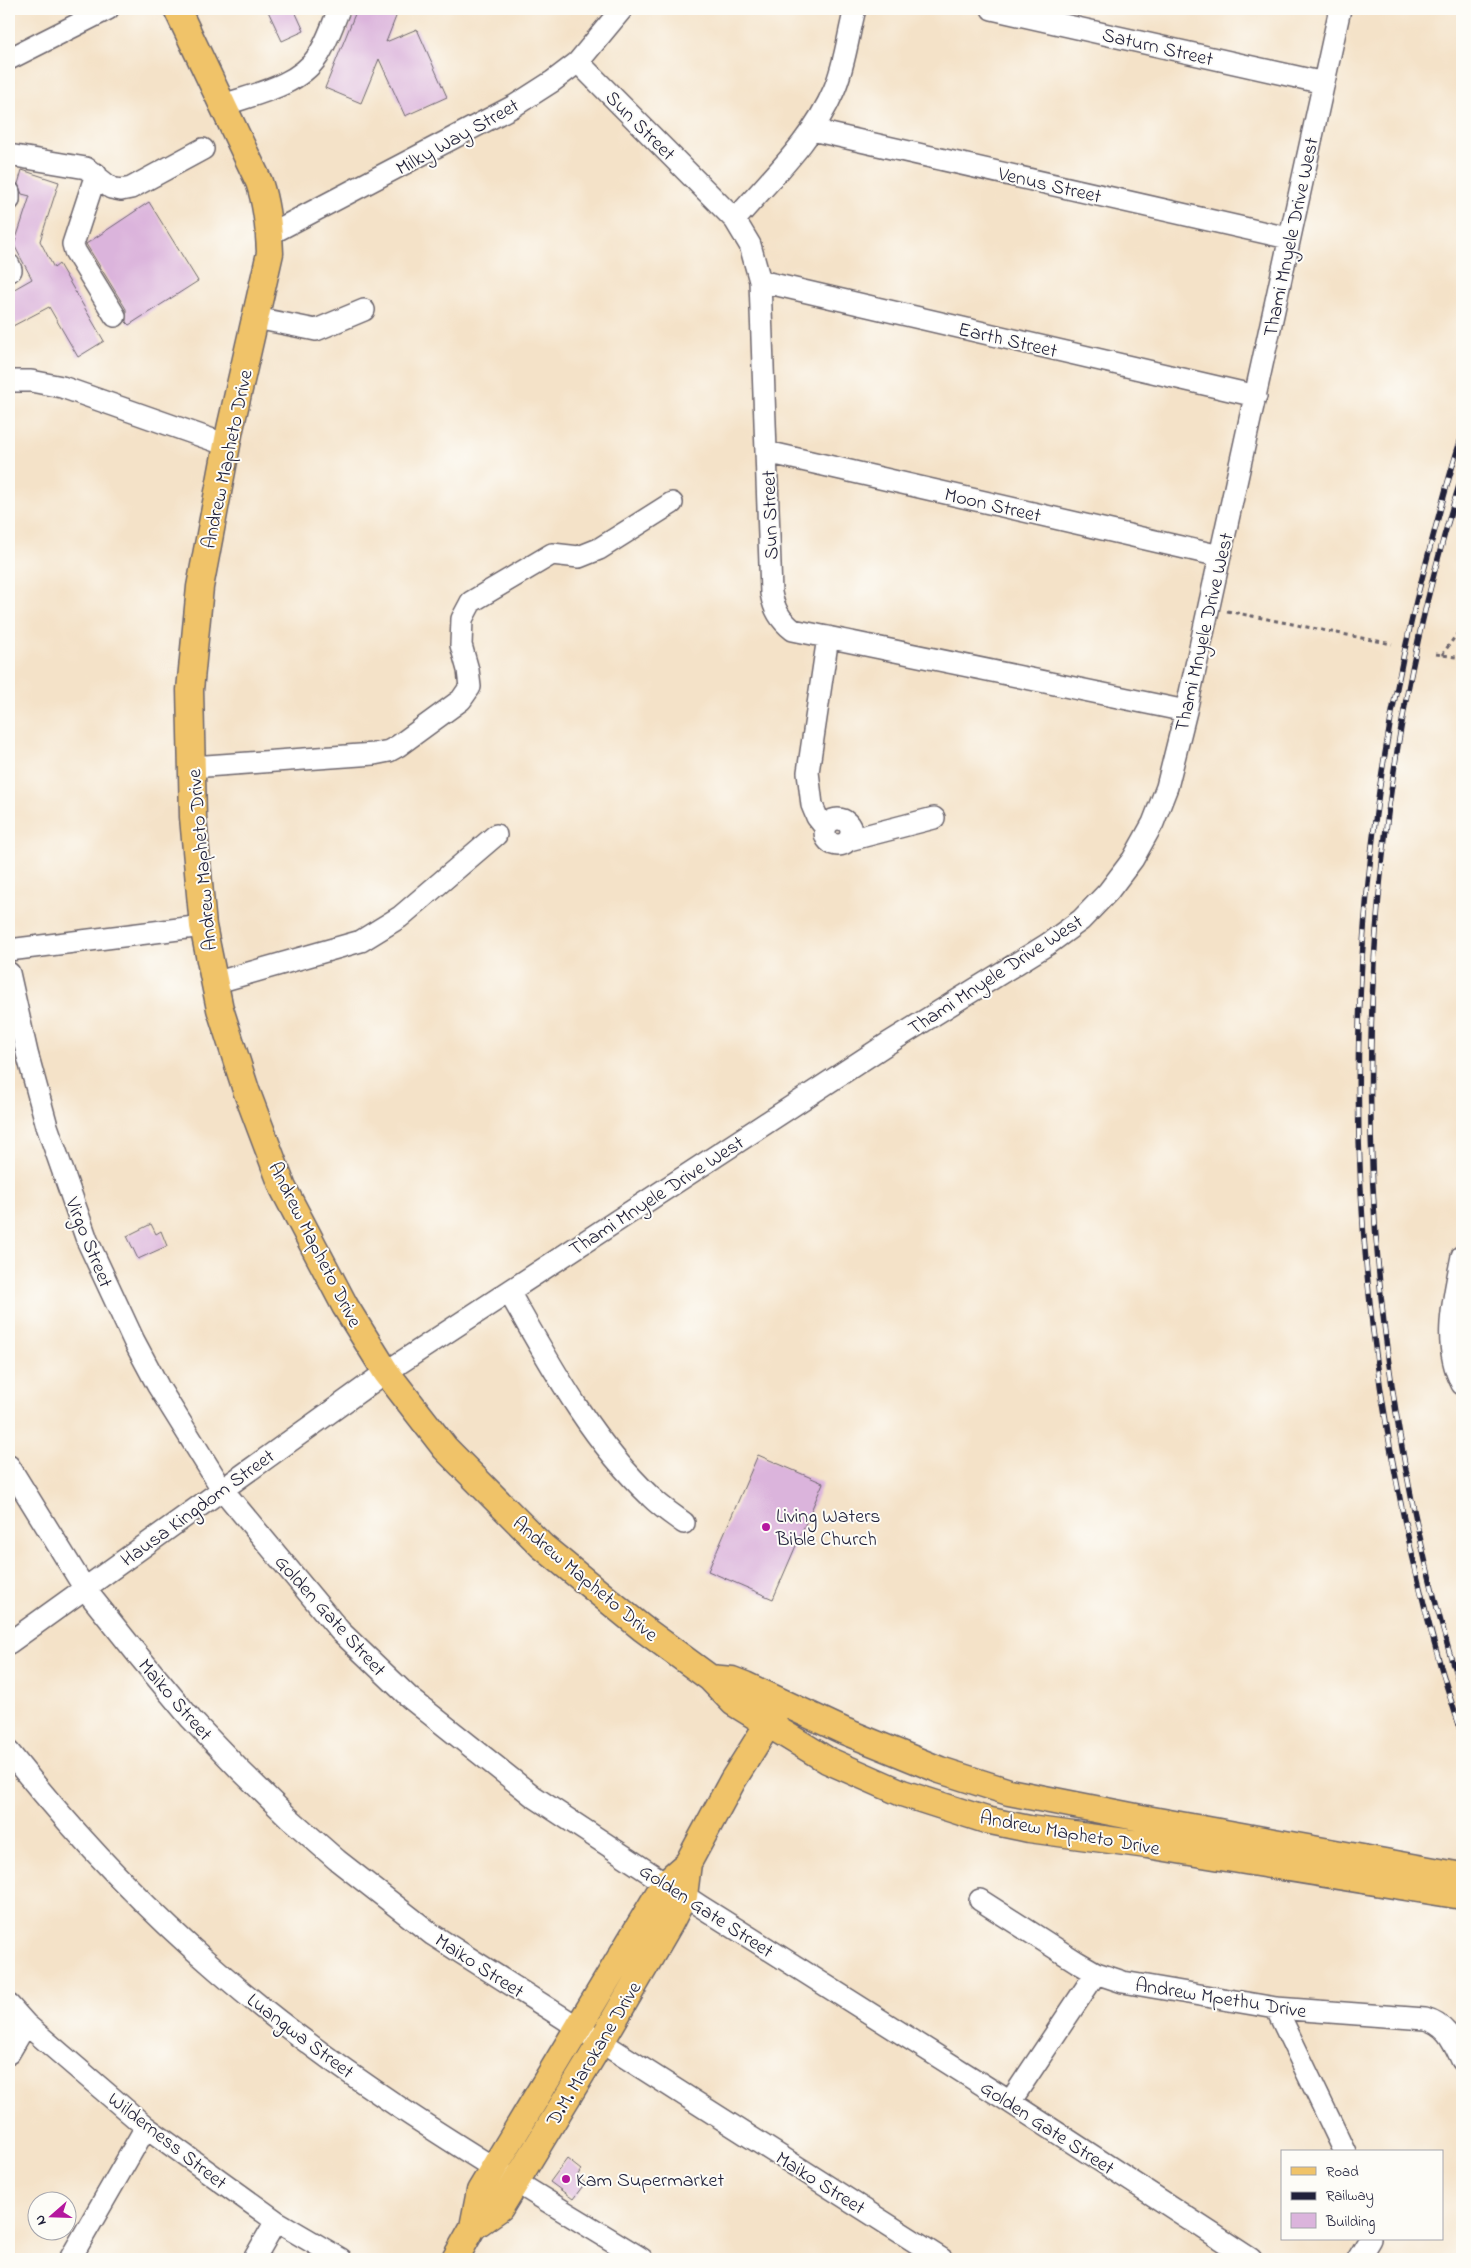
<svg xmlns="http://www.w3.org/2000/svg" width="1471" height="2268" font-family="'Indie Flower',sans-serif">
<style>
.building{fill:#dbb4dc}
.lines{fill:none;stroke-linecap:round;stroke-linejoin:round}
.minor-casing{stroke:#6c656c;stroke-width:24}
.major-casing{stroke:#6c656c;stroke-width:29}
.path{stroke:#6c656c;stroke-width:3;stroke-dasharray:4 4;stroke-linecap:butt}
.minor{stroke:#fff;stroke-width:21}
.major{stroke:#f0c369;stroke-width:26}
.rail-casing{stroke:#22223b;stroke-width:5.5}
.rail{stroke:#fdfcf7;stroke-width:4;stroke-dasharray:11;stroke-linecap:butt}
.poi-dot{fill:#b5179e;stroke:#fdfcf7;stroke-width:2}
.labels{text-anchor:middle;stroke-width:4;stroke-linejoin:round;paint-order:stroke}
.street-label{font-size:20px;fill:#22223b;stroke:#fdfcf7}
.poi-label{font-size:20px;fill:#22223b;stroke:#fdfcf7;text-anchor:start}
</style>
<rect width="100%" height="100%" fill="#fdfcf7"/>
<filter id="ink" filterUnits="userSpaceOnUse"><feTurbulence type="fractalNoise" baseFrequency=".02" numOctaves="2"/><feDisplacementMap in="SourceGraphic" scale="10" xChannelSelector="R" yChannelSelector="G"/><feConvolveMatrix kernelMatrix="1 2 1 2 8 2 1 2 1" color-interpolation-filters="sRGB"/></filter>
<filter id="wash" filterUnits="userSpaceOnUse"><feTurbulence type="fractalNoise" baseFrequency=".0096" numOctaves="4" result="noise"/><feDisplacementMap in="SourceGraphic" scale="20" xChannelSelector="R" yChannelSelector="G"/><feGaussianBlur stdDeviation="1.12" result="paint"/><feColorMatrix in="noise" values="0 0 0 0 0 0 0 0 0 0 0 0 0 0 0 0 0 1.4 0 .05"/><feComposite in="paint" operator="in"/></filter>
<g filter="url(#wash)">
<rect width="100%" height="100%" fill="#f4e2c8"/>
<g id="blocks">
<!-- building -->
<path class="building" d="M 267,9 L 294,9 L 304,31 L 282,41 Z
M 357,9 L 399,9 L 386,42 L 417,29 L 447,97 L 405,116 L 379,59 L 361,103 L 325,88 Z
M 22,170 L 59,182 L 40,241 L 54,268 L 59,264 L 104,341 L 78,357 L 49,307 L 9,328 L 9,292 L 32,279 L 14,245 L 30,196 L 22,194 L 18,184 Z
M 149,202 L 198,281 L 129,325 L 126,322 L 126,309 L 86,244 Z
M 151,1224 L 156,1234 L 161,1231 L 167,1246 L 138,1259 L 127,1236 Z
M 758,1455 L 823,1483 L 773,1599 L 708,1571 Z
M 567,2159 L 581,2170 L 577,2176 L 585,2183 L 573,2199 L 550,2182 Z"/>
</g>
</g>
<g filter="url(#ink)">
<use href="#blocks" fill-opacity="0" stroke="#6c656c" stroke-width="1"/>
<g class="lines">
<!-- minor casing -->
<g class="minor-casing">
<path id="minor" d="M 992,9 L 1324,83
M 9,59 L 108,9
M 578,62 L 735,220 L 750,245 L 760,281 L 771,593 C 774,609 780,620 793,630 L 1186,711
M 223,105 C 255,94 298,86 318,56 C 327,42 333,24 339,9
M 812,130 L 1288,238
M 9,155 L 86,168 L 111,188 L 121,190 L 131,188 L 203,149
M 96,174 L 73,244 L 75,251 L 115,316
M 9,192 L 9,200
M 735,220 C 770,179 813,140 834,90 C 845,65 848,35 855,9
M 270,234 L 514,106 L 553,81 L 578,62 L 622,9
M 9,265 L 11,270
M 760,281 L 1256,396
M 256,318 L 316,330 L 364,310
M 9,381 L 31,381 L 62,387 L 227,445
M 767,452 L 1220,556
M 192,767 L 374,754 L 389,751 L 398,746 L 461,700 L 470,687 L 468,670 L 461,645 L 462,619 L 471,602 L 552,554 L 579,557 L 599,549 L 672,503
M825 832a13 13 0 1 1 26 0a13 13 0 1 1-26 0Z
M 825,827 L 817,817 L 812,805 L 808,772 L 828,637
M 849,840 L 934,818
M 9,950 L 203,926
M 9,973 L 27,1053 L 47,1126 L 87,1240 L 134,1341 L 158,1386 L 222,1489 L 340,1631 L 410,1698 L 533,1796 L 700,1906 L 1010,2102 L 1251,2259
M 214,983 L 361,941 L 400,917 L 496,835
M 1462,1256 C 1454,1298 1441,1344 1462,1384
M 509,1292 C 550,1364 590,1439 651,1497 C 661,1507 673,1515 684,1523
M 9,1466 L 85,1589 L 137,1654 L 191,1719 L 241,1771 L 288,1817 L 337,1860 L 433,1935 L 942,2259
M 9,1643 L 386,1372 L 887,1044 L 1048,944 L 1081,920 L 1108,892 L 1133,859 L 1153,823 L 1167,787 L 1186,711 L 1340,9
M 9,1752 C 72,1831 142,1906 218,1971 C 347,2083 497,2170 642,2259
M 980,1900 L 1077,1962 L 1096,1973 L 1123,1982 L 1276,2008 L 1425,2019 C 1447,2025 1453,2041 1462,2060
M 9,2005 L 26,2024 L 146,2127 L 276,2221 L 341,2259
M 1276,2008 L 1345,2152
M 9,2053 L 26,2024
M 1010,2102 L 1096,1973
M 70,2259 L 146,2127
M 254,2259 L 276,2221
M 1358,2259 L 1370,2239"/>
</g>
<!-- major casing -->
<g class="major-casing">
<path id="major" d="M 177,9 L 259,182 C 267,205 269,228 270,253 L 230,429 L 200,587 L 190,690 L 193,817 L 200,894 L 203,926 L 220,1009 L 246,1090 L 283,1188 L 345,1306 L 386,1372 L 445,1448 L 542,1546 L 642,1628 L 710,1678 L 734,1703 L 827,1760 L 902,1793 L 986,1820 L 1029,1829 L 1147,1845 L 1462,1896
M 710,1678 L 732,1680 L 745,1685 L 844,1731 L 940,1770 L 1009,1792 L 1141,1818 L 1462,1876
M 473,2227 L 500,2208 L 601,2042 L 669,1925 L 684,1896 L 688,1863 L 733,1780 L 777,1710
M 455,2259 L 473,2227 L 480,2191 L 665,1883 L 688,1863"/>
</g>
<!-- path -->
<path class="path" d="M 1227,611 L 1392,644
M 1436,654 L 1462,658
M 1442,655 L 1462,627"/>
<!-- minor -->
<use href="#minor" class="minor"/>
<!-- major -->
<use href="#major" class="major"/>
<!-- rail casing -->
<g class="rail-casing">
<path id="rail" d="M 1462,436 C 1450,471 1441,508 1431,544 C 1344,857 1336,1191 1402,1509 C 1418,1584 1436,1660 1462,1733
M 1462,476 C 1340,862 1340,1308 1462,1694"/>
</g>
<!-- rail -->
<use href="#rail" class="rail"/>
</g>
</g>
<!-- markers -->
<g class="poi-dot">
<circle cx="766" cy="1527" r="5"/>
<circle cx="566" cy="2179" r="5"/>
</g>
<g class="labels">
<!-- street labels -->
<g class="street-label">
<text transform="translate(1158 46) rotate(13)" y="7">Saturn Street</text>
<text transform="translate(641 125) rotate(45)" y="7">Sun Street</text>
<text transform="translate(457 136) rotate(-29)" y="7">Milky Way Street</text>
<text transform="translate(1050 184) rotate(13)" y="7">Venus Street</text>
<text transform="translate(1290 237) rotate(-78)" y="7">Thami Mnyele Drive West</text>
<text transform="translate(1008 339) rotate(13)" y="7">Earth Street</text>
<text transform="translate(226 459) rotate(-78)" y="7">Andrew Mapheto Drive</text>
<text transform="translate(993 504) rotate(13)" y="7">Moon Street</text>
<text transform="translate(769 515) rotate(-92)" y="7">Sun Street</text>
<text transform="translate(1203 632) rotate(-77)" y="7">Thami Mnyele Drive West</text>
<text transform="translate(201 860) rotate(-95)" y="7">Andrew Mapheto Drive</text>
<text transform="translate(995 974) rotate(-33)" y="7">Thami Mnyele Drive West</text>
<text transform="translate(656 1195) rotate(-33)" y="7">Thami Mnyele Drive West</text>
<text transform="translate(90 1242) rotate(68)" y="7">Virgo Street</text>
<text transform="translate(316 1244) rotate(63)" y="7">Andrew Mapheto Drive</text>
<text transform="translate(197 1507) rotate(-36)" y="7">Hausa Kingdom Street</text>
<text transform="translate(586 1578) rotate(40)" y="7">Andrew Mapheto Drive</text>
<text transform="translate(331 1615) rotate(48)" y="7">Golden Gate Street</text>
<text transform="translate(176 1699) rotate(49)" y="7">Maiko Street</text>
<text transform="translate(1070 1832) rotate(10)" y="7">Andrew Mapheto Drive</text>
<text transform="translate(707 1910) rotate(33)" y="7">Golden Gate Street</text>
<text transform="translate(480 1965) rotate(33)" y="7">Maiko Street</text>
<text transform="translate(1221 1997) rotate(9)" y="7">Andrew Mpethu Drive</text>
<text transform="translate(301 2035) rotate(37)" y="7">Luangwa Street</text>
<text transform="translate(593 2053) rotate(-59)" y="7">D.M. Marokane Drive</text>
<text transform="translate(1048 2127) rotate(33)" y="7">Golden Gate Street</text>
<text transform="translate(168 2140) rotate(38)" y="7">Wilderness Street</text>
<text transform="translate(821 2182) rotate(32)" y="7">Maiko Street</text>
</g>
<!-- poi labels -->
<g class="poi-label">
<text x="776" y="1522">Living Waters<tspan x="776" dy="23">Bible Church</tspan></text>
<text x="576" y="2186">Kam Supermarket</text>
</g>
</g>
<!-- margin -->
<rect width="1471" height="2268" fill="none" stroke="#fdfcf7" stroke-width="30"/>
<!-- legend -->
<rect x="1281" y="2150" width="162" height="90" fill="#fdfcf7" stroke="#a5a5ac"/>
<rect x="1291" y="2167" width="25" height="8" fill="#f0c369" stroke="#a5a5ac"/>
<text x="1326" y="2176" font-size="15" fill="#22223b">Road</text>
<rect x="1291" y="2192" width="25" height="8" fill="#22223b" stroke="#a5a5ac"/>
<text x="1326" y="2200" font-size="15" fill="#22223b">Railway</text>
<rect x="1291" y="2213" width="25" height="15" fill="#dbb4dc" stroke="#a5a5ac"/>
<text x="1326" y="2226" font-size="15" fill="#22223b">Building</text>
<!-- north arrow -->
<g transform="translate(52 2216) rotate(250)"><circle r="24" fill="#fdfcf7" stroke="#a5a5ac"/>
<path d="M0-4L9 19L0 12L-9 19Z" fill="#b5179e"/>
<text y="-8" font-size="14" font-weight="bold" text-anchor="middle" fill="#22223b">N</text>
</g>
</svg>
